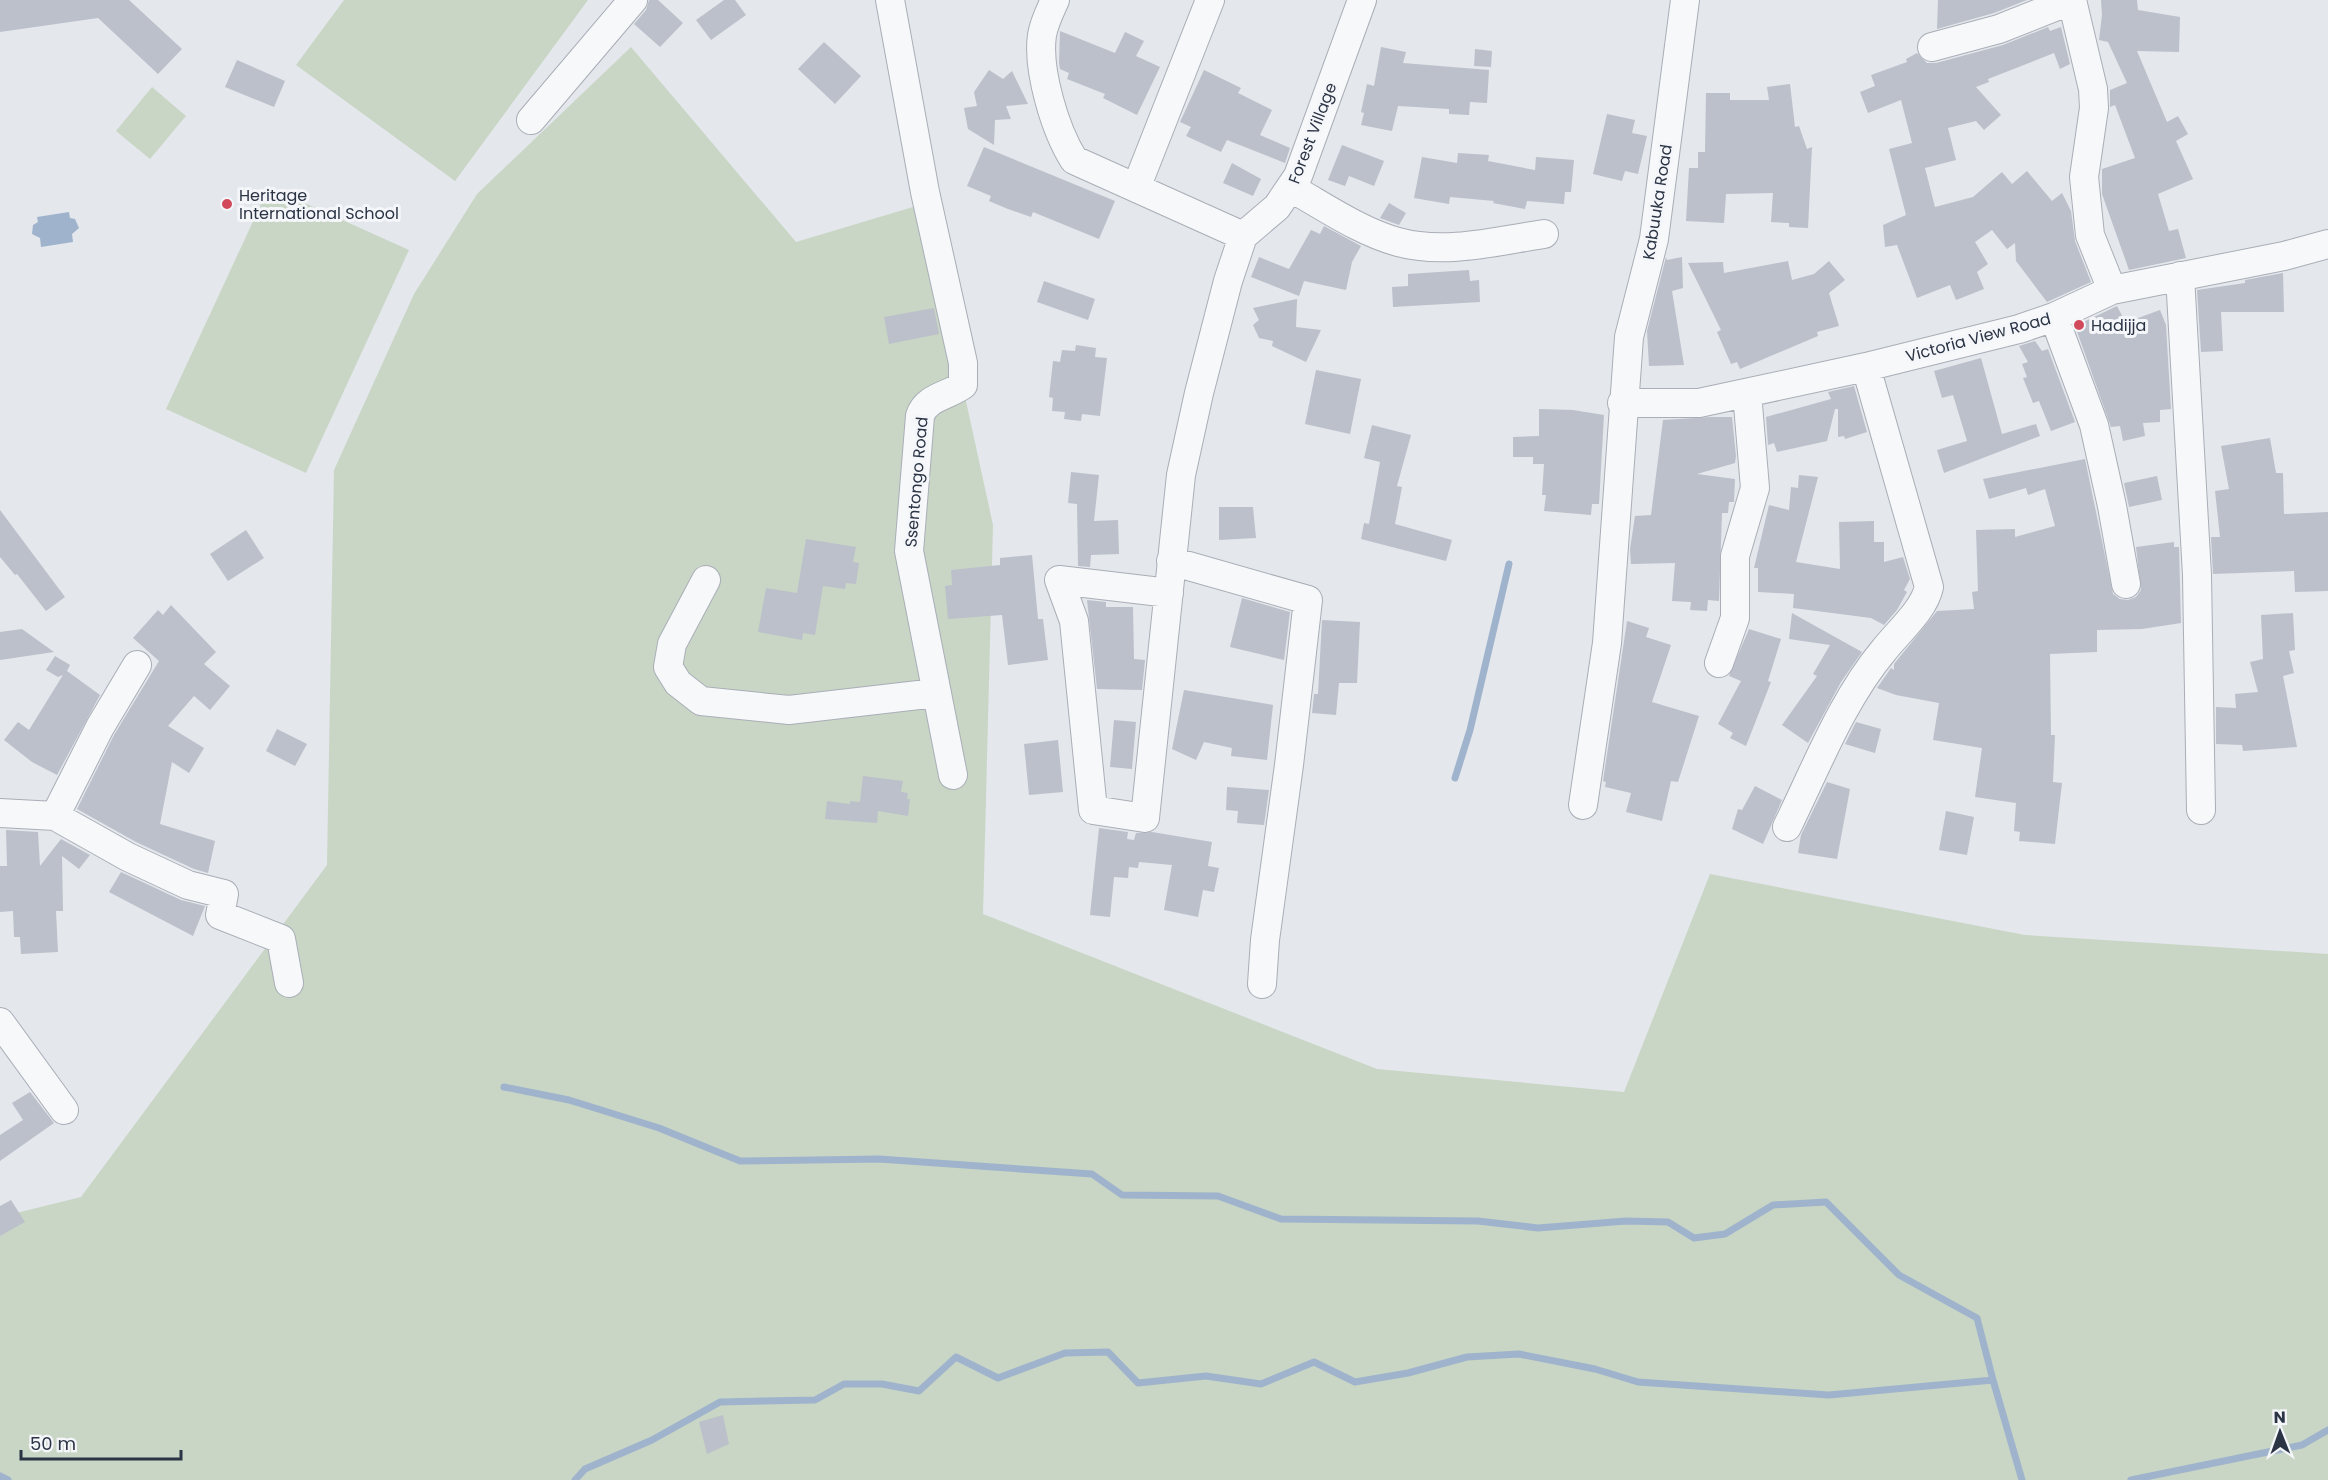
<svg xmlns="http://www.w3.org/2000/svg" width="2328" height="1480" font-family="Poppins,sans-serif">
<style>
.green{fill:#c9d6c5}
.water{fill:#9fb4cc}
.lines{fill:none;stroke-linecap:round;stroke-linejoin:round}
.stream{stroke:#9fb4cc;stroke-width:7}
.building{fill:#bbc0ca}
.minor-casing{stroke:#a9aeb7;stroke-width:30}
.minor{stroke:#f7f8fa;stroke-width:28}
.poi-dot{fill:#d1495b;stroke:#f4f6f9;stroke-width:2}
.labels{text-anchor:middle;stroke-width:6;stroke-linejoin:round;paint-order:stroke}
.street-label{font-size:16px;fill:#2b3445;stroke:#f4f6f9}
.poi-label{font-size:16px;fill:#2b3445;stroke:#f4f6f9;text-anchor:start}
</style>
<rect width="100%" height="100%" fill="#e4e7ec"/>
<!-- green -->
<path class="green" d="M 344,0 L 588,0 L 455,181 L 296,65 Z
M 631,47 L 796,242 L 923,204 L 993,525 L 983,914 L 1377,1069 L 1624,1092 L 1710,874 L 2025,935 L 2328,954 L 2328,1480 L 0,1480 L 0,1217 L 81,1197 L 327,865 L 334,470 L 414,294 L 477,194 Z
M 152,87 L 186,116 L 150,159 L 116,131 Z
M 269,187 L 409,250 L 306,473 L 166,409 Z"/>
<!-- water -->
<path class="water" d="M 69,212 L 70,218 L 75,219 L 79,228 L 72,234 L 73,242 L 41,247 L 40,238 L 32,234 L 33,225 L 38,222 L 37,217 Z"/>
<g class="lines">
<!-- stream -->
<path class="stream" d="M 1455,778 L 1470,730 L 1509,564
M 504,1087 L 569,1100 L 659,1128 L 740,1161 L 879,1159 L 1092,1174 L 1122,1195 L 1218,1196 L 1281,1219 L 1478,1221 L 1538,1228 L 1626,1221 L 1668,1222 L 1694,1238 L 1725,1234 L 1773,1205 L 1826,1202 L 1899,1275 L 1977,1318 L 1993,1380
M 0,1476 L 8,1480
M 575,1480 L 585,1469 L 652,1440 L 720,1402 L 815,1400 L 844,1384 L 882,1384 L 919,1391 L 956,1357 L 998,1378 L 1065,1353 L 1108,1352 L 1138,1383 L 1206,1376 L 1261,1384 L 1314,1362 L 1355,1382 L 1408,1373 L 1467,1357 L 1519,1354 L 1595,1369 L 1638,1382 L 1829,1395 L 1993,1380 L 2022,1480
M 2131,1480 L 2302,1445 L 2328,1430"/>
</g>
<!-- building -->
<path class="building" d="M 0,0 L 129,0 L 182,49 L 158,74 L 98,18 L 0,32 Z
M 649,0 L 658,0 L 683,23 L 660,47 L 634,24 L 646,10 Z
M 724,0 L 735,0 L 746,15 L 711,40 L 696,20 Z
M 1938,0 L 2027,0 L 1994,13 L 1937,29 Z
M 2101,0 L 2137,0 L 2138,10 L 2180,17 L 2179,52 L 2137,51 L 2167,122 L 2178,116 L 2188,134 L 2176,141 L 2193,179 L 2158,194 L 2169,231 L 2178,229 L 2186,258 L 2129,270 L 2102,194 L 2102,169 L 2135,158 L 2115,105 L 2110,107 L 2110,90 L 2127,83 L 2108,42 L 2099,40 L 2102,15 Z
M 2048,27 L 2050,31 L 2061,27 L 2070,64 L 2060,69 L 2054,53 L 1988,79 L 1989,82 L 1976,87 L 2001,115 L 1984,130 L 1976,121 L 1948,128 L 1956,160 L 1925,168 L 1935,207 L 1973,197 L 2002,172 L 2012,184 L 2027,171 L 2052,201 L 2062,193 L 2071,211 L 2075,241 L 2091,282 L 2047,302 L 2016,261 L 2015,243 L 2007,249 L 1992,230 L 1975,242 L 1988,264 L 1977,272 L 1984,289 L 1956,300 L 1950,285 L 1917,298 L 1897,245 L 1885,247 L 1883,225 L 1906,215 L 1889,149 L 1912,143 L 1901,100 L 1868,113 L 1860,92 L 1875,86 L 1871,75 L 1907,62 L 1906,59 L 1917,53 L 1927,63 L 1936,63 L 2003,45 Z
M 1060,31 L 1115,53 L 1125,32 L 1144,41 L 1136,56 L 1160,67 L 1137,115 L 1103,98 L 1105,94 L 1067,79 L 1069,73 L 1060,69 L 1059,63 Z
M 824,42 L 861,76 L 835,104 L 798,69 Z
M 1381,47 L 1406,52 L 1403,63 L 1489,70 L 1487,103 L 1470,102 L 1469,115 L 1449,114 L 1449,109 L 1398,106 L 1392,131 L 1361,125 L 1364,113 L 1361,112 L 1367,84 L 1374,86 Z
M 1475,49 L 1492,51 L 1491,67 L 1474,66 Z
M 237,60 L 285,81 L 274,107 L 225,87 Z
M 989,70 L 1003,79 L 1012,71 L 1028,104 L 1006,106 L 1011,119 L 995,120 L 994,145 L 968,129 L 964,108 L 977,106 L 974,92 Z
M 1204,70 L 1241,88 L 1238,93 L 1272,110 L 1260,135 L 1290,148 L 1285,163 L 1227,140 L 1221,152 L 1186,136 L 1191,127 L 1180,122 Z
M 1790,84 L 1795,127 L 1799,126 L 1807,149 L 1812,147 L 1808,228 L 1789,227 L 1789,223 L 1771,222 L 1773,193 L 1726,194 L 1724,223 L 1686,221 L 1689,168 L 1698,168 L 1698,152 L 1705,152 L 1706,93 L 1730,93 L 1730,100 L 1769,100 L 1767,87 Z
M 1607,114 L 1635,120 L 1632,133 L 1647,136 L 1638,174 L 1625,171 L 1622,181 L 1593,174 Z
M 1342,145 L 1384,161 L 1374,186 L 1349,176 L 1345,186 L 1328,180 Z
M 984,147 L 1115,201 L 1099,239 L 1033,212 L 1031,217 L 1008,209 L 989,201 L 991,196 L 967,186 Z
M 1458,153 L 1489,155 L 1488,161 L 1535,170 L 1536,157 L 1574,160 L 1571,192 L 1565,192 L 1564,204 L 1527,201 L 1525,209 L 1493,203 L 1494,201 L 1450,197 L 1449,204 L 1414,198 L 1422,157 L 1457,163 Z
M 1232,163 L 1261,179 L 1253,196 L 1223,183 Z
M 1389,203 L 1406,213 L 1399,225 L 1380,218 Z
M 1324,226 L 1361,246 L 1352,262 L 1346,290 L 1304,281 L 1299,296 L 1251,277 L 1259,257 L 1289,269 L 1311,230 L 1320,234 Z
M 1666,257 L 1667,260 L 1682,257 L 1683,288 L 1672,291 L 1684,365 L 1649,366 L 1647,331 Z
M 1788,261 L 1792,280 L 1814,274 L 1829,261 L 1845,280 L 1829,293 L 1839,326 L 1817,332 L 1818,336 L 1740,369 L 1737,362 L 1731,364 L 1717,332 L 1721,330 L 1688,263 L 1723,262 L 1724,273 Z
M 1469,270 L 1470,281 L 1479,280 L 1480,302 L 1393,307 L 1392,287 L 1408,286 L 1408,274 Z
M 2283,273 L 2284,312 L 2221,312 L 2223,351 L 2201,352 L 2197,290 L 2245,283 L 2245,280 Z
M 1044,281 L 1095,299 L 1088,320 L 1037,302 Z
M 1297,299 L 1296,327 L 1321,330 L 1306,362 L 1272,346 L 1273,341 L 1259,338 L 1253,325 L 1259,320 L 1253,308 Z
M 2117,306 L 2130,331 L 2141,327 L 2138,318 L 2160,310 L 2166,325 L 2171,409 L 2160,410 L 2160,422 L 2143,423 L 2145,436 L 2123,441 L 2120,426 L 2111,427 L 2075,326 Z
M 934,308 L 939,334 L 889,344 L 884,317 Z
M 2035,341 L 2042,351 L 2048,349 L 2075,422 L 2051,431 L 2039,401 L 2033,403 L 2023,378 L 2027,377 L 2022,364 L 2028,362 L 2019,346 Z
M 1076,345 L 1096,348 L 1095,357 L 1107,358 L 1100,416 L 1082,414 L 1081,421 L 1064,419 L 1065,412 L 1052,411 L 1053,398 L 1049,397 L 1053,361 L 1060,362 L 1062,350 L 1075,351 Z
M 1981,358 L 2002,434 L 2036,424 L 2040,436 L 1944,473 L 1937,450 L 1967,441 L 1953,395 L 1942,398 L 1934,371 Z
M 1316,370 L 1361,379 L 1350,434 L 1305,424 Z
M 1854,386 L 1867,432 L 1845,439 L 1844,436 L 1838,437 L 1838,409 L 1835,409 L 1827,441 L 1777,452 L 1774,443 L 1768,445 L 1766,417 L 1831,399 L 1828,392 Z
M 1539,409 L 1573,410 L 1604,415 L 1599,504 L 1592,504 L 1591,515 L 1544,511 L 1546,495 L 1542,495 L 1544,464 L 1533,464 L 1533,457 L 1513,457 L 1513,437 L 1539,436 Z
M 1711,417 L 1732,417 L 1736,456 L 1735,463 L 1697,474 L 1735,479 L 1734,502 L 1729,502 L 1728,513 L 1722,513 L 1719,601 L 1708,600 L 1707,611 L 1690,610 L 1691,602 L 1672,601 L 1675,563 L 1631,564 L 1630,549 L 1635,516 L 1651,515 L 1663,420 Z
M 1372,425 L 1411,435 L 1397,486 L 1402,487 L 1395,524 L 1452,540 L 1446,561 L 1361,539 L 1364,523 L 1369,524 L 1380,462 L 1364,458 Z
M 2270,438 L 2276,473 L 2283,473 L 2284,514 L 2328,512 L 2328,591 L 2295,592 L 2294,571 L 2213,574 L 2211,537 L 2220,537 L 2215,491 L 2229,489 L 2221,446 Z
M 2085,459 L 2113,594 L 2120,599 L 2128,600 L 2136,597 L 2141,590 L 2136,547 L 2174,542 L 2174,547 L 2179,547 L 2181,623 L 2142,629 L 2097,630 L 2097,652 L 2050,654 L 2051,735 L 2055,735 L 2053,782 L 2062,783 L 2055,844 L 2019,841 L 2020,832 L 2014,831 L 2016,803 L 1975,797 L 1982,748 L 1933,740 L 1939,703 L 1896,695 L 1877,688 L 1891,668 L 1894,670 L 1894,664 L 1937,611 L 1974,609 L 1972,592 L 1978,591 L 1976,530 L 2015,529 L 2015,537 L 2055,526 L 2045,489 L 2028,495 L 2026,488 L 1989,499 L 1983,479 Z
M 1071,472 L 1099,475 L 1094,521 L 1118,520 L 1119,554 L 1091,555 L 1090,567 L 1078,566 L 1077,504 L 1068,503 Z
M 1799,475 L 1818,477 L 1796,562 L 1840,569 L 1839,522 L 1874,521 L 1874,542 L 1884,542 L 1884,562 L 1903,557 L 1910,579 L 1904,590 L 1907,592 L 1897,610 L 1884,625 L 1871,618 L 1793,608 L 1794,594 L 1758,592 L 1758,568 L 1754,568 L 1769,505 L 1789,510 L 1791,487 L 1798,488 Z
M 2157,476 L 2162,500 L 2129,507 L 2124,483 Z
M 1219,507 L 1253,507 L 1256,538 L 1219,540 Z
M 0,510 L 65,597 L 46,611 L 17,574 L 15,575 L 0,557 Z
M 246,530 L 264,558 L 228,581 L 210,554 Z
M 806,539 L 856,547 L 853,562 L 859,563 L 856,584 L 846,583 L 845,589 L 823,586 L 815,635 L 803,633 L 802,640 L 758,632 L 766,588 L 797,593 Z
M 1032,555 L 1038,619 L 1043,619 L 1048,660 L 1008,665 L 1002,615 L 948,619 L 945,586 L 952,585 L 951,570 L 1000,565 L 1000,558 Z
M 1242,598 L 1290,612 L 1284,660 L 1230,647 Z
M 1087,600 L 1106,602 L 1106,607 L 1133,607 L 1134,659 L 1145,660 L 1142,690 L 1097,689 Z
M 171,605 L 216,652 L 204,664 L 230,686 L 210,710 L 194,696 L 168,726 L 204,748 L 189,773 L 172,762 L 160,824 L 215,841 L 208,873 L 194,869 L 136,842 L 77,809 L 114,735 L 159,661 L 133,638 L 158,610 L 163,615 Z
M 1792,613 L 1862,652 L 1841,682 L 1808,743 L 1782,725 L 1817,676 L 1813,674 L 1830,645 L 1789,639 Z
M 2293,613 L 2295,650 L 2289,651 L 2294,673 L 2283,676 L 2297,747 L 2243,751 L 2242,745 L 2216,744 L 2216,707 L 2236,708 L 2235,694 L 2258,692 L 2250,662 L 2263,659 L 2261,615 Z
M 1322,620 L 1360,622 L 1357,683 L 1339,683 L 1336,715 L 1312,713 L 1314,694 L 1318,694 Z
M 1627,621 L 1649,628 L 1646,637 L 1671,645 L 1652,702 L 1699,716 L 1678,782 L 1671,781 L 1662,821 L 1626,812 L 1631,793 L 1605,787 L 1606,782 L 1603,781 Z
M 22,629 L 54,652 L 0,660 L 0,632 Z
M 1749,629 L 1781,639 L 1768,681 L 1771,682 L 1746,746 L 1730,738 L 1733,733 L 1718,724 L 1741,681 L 1729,676 Z
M 55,656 L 70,665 L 67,671 L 100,695 L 57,775 L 32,762 L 4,740 L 18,722 L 29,730 L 63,675 L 58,677 L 46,670 Z
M 1184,690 L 1273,705 L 1267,760 L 1231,756 L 1232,748 L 1204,742 L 1196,760 L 1172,749 Z
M 1114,720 L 1136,722 L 1132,769 L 1110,767 Z
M 1856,722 L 1881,729 L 1875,753 L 1845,744 Z
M 277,729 L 307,744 L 295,766 L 266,751 Z
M 1058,740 L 1063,792 L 1029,795 L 1024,744 Z
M 863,776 L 903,781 L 901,792 L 908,793 L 907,799 L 910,799 L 908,816 L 878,811 L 877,823 L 825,819 L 827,801 L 850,804 L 850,801 L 860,802 Z
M 1827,782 L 1850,789 L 1837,859 L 1798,853 L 1801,835 Z
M 1755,786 L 1782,800 L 1763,844 L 1732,829 L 1738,809 L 1742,810 Z
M 1227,787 L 1269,790 L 1264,825 L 1237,823 L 1238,811 L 1226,810 Z
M 1946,811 L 1974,817 L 1967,855 L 1939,850 Z
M 1099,828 L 1128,832 L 1127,839 L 1134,840 L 1136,833 L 1152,832 L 1212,842 L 1208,866 L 1219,868 L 1214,892 L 1203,890 L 1198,917 L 1164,910 L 1172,865 L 1139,862 L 1138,868 L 1129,867 L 1128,878 L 1114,877 L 1110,917 L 1090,915 Z
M 6,830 L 38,832 L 40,866 L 61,839 L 90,855 L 79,869 L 62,856 L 63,911 L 56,911 L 58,952 L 21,954 L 20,937 L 14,937 L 13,911 L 0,912 L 0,866 L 7,866 Z
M 121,872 L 181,900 L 205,906 L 193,936 L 109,892 Z
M 30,1092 L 54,1123 L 0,1161 L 0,1135 L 23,1120 L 12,1103 Z
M 11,1200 L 25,1222 L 0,1236 L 0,1206 Z
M 723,1415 L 729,1444 L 707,1454 L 699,1422 Z"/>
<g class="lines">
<!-- minor casing -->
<g class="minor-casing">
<path id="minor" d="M 890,0 L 925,192 L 963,363 L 963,385 C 948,396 926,397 920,416 L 909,551 L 953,775
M 1055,0 C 1050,11 1044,23 1042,35 C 1037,70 1055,130 1074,160 L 1243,236
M 2072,0 L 2093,89 L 2094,108 L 2084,177 L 2090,235 L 2112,290
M 1932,47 L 1999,29 L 2072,0
M 531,120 L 633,0
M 1136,188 L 1210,0
M 1291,188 C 1325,207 1361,232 1398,242 C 1445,255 1497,241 1544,234
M 2180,276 L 2197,575 L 2201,810
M 2054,317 L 2094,425 L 2112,506 L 2126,584
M 1622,403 L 1699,403 L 1866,367 L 2019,329 L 2054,317 L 2112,290 L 2284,256 L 2328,244
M 1171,561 L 1308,600 L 1289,765 L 1265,940 L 1262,984
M 706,580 L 672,644 L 668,667 L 678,683 L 701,701 L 789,710 L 936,693
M 1169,593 L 1059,580 L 1074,621 L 1093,810 L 1145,818 L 1181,475 L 1199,393 L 1228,281 L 1243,236 L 1277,207 L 1298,176 L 1362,0
M 1719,663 L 1735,618 L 1735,556 L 1755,488 L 1747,393
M 1583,805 L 1607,643 L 1629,337 L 1654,239 L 1685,0
M 0,813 L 55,816 L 100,727 L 137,665
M 55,816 L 128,857 L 188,885 L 224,894 L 220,915 L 281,939 L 289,983
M 1787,827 C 1816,768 1842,700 1884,650 C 1899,631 1924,610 1929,587 L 1866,367
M 0,1022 L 64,1110"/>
</g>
<!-- minor -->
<use href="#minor" class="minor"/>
</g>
<!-- markers -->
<g class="poi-dot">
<circle cx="227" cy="204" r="6"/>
<circle cx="2079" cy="325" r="6"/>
</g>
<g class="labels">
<!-- street labels -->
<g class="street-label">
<text transform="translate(1312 133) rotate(-69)" y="6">Forest Village</text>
<text transform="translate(1657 202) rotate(-81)" y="6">Kabuuka Road</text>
<text transform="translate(1978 337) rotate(-15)" y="6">Victoria View Road</text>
<text transform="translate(916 482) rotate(-85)" y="6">Ssentongo Road</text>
</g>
<!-- poi labels -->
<g class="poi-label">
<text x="239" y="201">Heritage<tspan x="239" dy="18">International School</tspan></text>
<text x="2091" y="331">Hadijja</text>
</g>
</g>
<!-- north arrow -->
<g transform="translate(2280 1432) rotate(359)" stroke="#f4f6f9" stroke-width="4.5" paint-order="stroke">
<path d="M0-4.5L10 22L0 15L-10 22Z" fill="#2b3445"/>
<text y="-9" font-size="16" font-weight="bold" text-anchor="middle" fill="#2b3445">N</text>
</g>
<!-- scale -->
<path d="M21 1450v9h160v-9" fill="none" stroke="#2b3445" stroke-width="3"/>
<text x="30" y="1450" font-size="18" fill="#2b3445" stroke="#f4f6f9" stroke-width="4.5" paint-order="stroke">50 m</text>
</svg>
